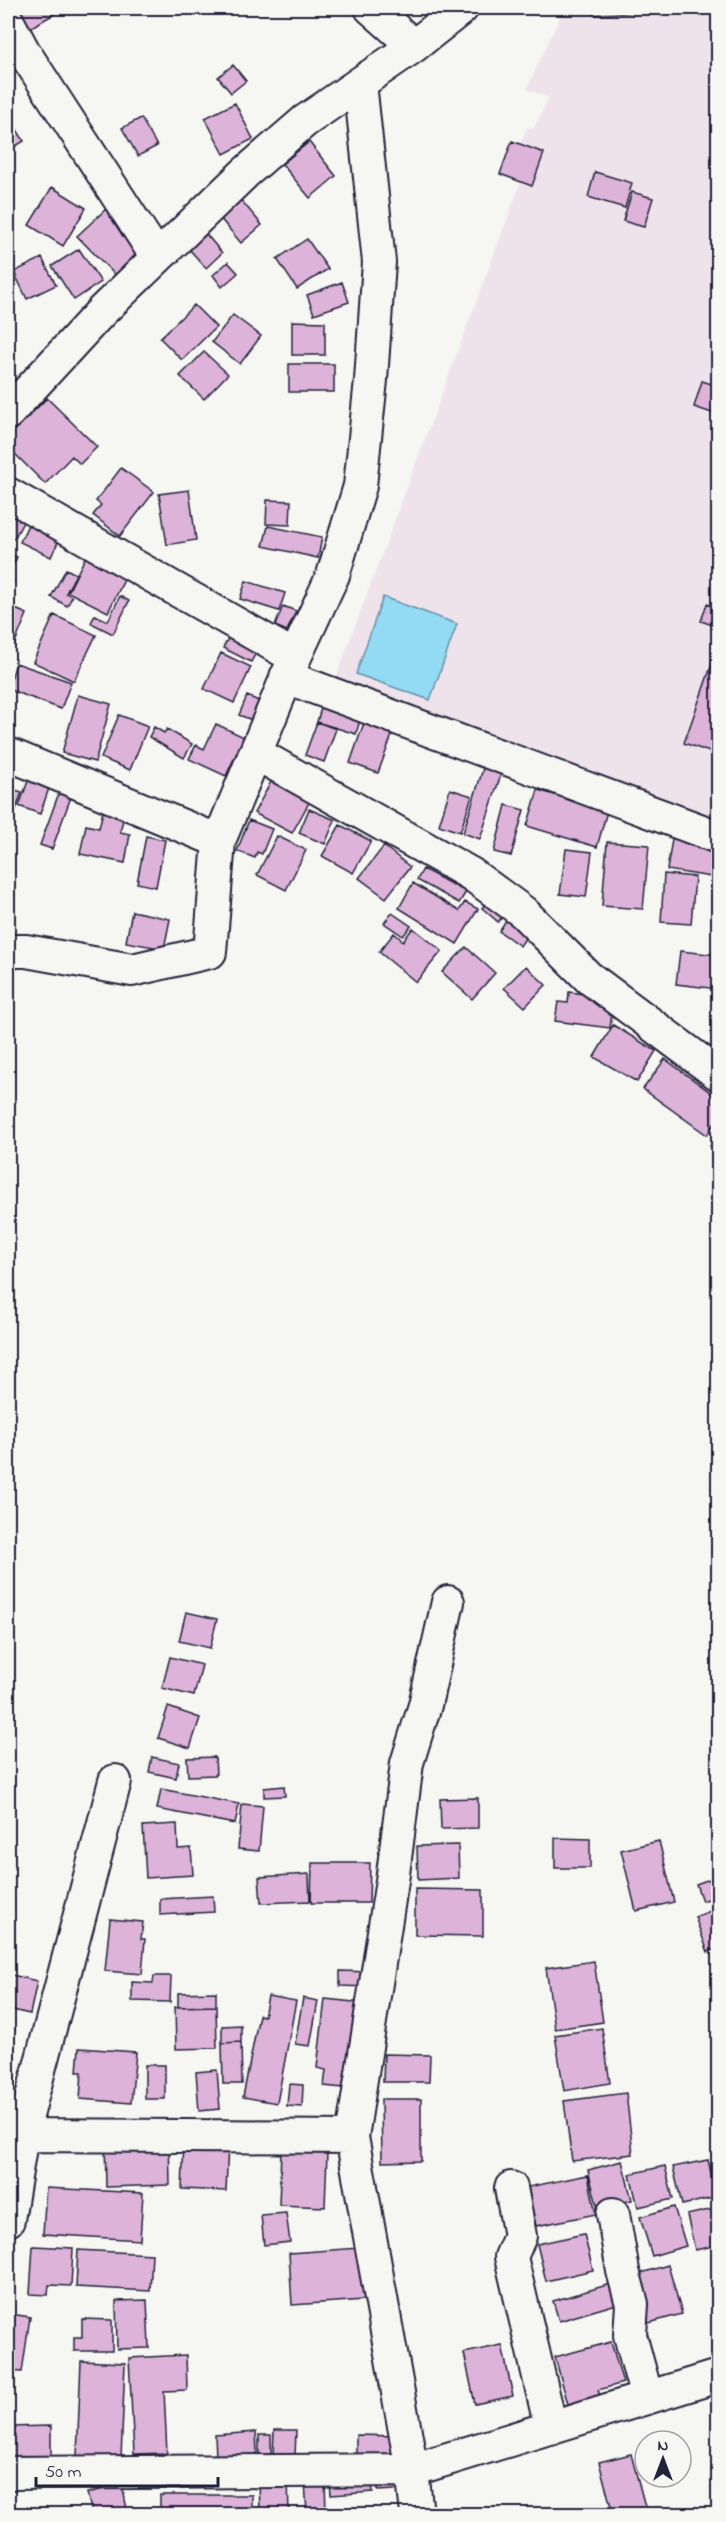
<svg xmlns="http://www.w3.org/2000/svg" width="726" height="2522" font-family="'Indie Flower',sans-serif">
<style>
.built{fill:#eee2eb}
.water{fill:#92dbf3;stroke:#6591a9;stroke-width:1.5}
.building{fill:#ddb3da;stroke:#22223b;stroke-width:1.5}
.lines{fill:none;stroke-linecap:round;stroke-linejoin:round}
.minor-casing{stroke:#22223b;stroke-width:36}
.minor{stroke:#f6f6f2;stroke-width:32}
</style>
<rect width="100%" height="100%" fill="#f6f6f2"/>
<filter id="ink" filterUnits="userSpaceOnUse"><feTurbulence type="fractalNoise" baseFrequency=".0167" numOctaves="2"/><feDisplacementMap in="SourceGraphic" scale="12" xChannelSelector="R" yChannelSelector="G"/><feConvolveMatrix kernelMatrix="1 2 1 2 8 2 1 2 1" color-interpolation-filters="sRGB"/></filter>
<g filter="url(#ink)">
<!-- built -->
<path class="built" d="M 564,8 L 718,8 L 718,824 L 334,683 L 521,182 L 500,174 L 512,141 L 520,144 L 527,128 L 534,128 L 549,98 L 527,89 Z"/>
<!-- water -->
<path class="water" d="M 383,597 L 457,624 L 430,700 L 356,674 Z"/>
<!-- building -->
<path class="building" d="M 14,8 L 65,8 L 28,29 Z
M 594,8 L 633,8 L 634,12 L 594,15 Z
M 233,65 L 246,81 L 231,93 L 218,77 Z
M 235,103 L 253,139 L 224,154 L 205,118 Z
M 8,115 L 24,141 L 8,151 Z
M 141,118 L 157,146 L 138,156 L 122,128 Z
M 512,141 L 544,153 L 532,186 L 500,174 Z
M 309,142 L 336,176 L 310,198 L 282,164 Z
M 595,172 L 632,183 L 625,208 L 588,197 Z
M 52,187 L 86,208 L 63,246 L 29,225 Z
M 632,192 L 653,198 L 644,227 L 623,221 Z
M 240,199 L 262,225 L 241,243 L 219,217 Z
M 106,209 L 147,252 L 119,279 L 77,236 Z
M 206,234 L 222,253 L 206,268 L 189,249 Z
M 307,239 L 328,269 L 297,289 L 277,259 Z
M 79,249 L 101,282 L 74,300 L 52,266 Z
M 42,258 L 56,285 L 27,299 L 14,272 Z
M 228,262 L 238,273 L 222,287 L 213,275 Z
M 342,282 L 349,302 L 314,314 L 307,295 Z
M 194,305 L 216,327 L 182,360 L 160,338 Z
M 233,315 L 261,336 L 240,364 L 212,342 Z
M 292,321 L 325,322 L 325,355 L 292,355 Z
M 204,352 L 228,374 L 204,399 L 180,376 Z
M 289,364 L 334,364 L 334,392 L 289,392 Z
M 702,381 L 718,386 L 718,415 L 694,407 Z
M 47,398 L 97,447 L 80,464 L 72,456 L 45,484 L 8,447 L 8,437 Z
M 121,468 L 154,492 L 120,536 L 93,515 L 101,505 L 96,501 Z
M 189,490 L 196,540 L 167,545 L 159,494 Z
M 267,500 L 291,501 L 290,525 L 266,524 Z
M 19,503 L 30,509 L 14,539 L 8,535 L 8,525 Z
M 33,514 L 64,529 L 51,557 L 20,542 Z
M 268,526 L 322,537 L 318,558 L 263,546 Z
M 88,552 L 128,572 L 108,612 L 68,592 Z
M 8,553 L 17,557 L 9,573 L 8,572 Z
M 66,569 L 76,574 L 66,593 L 72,597 L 67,606 L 51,597 Z
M 8,578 L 14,581 L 8,593 Z
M 246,581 L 285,593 L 279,611 L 240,599 Z
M 120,596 L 129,601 L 113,634 L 91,623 L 95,615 L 108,621 Z
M 707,604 L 718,608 L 718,627 L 701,621 Z
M 8,606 L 27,614 L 11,652 L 8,650 Z
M 283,606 L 296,611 L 287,631 L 275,626 Z
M 54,615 L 96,635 L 74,681 L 33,662 Z
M 230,635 L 258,649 L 251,662 L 223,648 Z
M 718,647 L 718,755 L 684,743 Z
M 221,653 L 251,667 L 234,703 L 204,689 Z
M 16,663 L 71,682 L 61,709 L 8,689 Z
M 78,695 L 111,704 L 95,762 L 62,753 Z
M 247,696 L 261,702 L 252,720 L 239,715 Z
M 323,701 L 362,713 L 356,734 L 317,722 Z
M 119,715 L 148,726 L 130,770 L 101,758 Z
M 366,717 L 395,727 L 378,773 L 350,763 Z
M 317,722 L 336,729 L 324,762 L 305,755 Z
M 216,724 L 244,737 L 226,776 L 189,759 L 196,745 L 204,749 Z
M 154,727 L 164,733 L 167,729 L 192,744 L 184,758 L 149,737 Z
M 487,756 L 505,762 L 480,839 L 463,833 Z
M 33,767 L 54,774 L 40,814 L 19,806 Z
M 278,769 L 316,790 L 292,833 L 254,813 Z
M 64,779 L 76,783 L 52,849 L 40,845 Z
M 8,788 L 22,792 L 15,812 L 8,810 Z
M 450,789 L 472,796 L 460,832 L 439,825 Z
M 538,790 L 607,811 L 597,847 L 527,826 Z
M 506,805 L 524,810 L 511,856 L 494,852 Z
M 309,809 L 335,820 L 325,844 L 299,833 Z
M 103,811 L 124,816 L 120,832 L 130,834 L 125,863 L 80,854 L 86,825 L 99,828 Z
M 249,820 L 272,829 L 262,854 L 257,852 L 255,858 L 237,851 Z
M 340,825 L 371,841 L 353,873 L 322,856 Z
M 674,827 L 718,842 L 718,878 L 667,870 Z
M 146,836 L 165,840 L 156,887 L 137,883 Z
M 277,836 L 306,850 L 286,890 L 257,875 Z
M 607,842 L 649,845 L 643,909 L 602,906 Z
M 384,846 L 410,867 L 386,898 L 359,878 Z
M 566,849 L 592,852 L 586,897 L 560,894 Z
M 423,869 L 466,892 L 459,903 L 417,880 Z
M 664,874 L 695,877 L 691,924 L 661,922 Z
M 413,883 L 459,911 L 465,902 L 478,909 L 457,944 L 399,908 Z
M 494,893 L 511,907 L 498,922 L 482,908 Z
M 132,911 L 170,919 L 164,949 L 126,942 Z
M 392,913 L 411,926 L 403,936 L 384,923 Z
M 509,916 L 530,931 L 520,946 L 499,931 Z
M 413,928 L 442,951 L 416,982 L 379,952 L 394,933 L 403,941 Z
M 466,947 L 495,973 L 472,999 L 442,972 Z
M 680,951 L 718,955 L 718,989 L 676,984 Z
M 526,966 L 546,985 L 525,1007 L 504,988 Z
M 569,992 L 614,998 L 610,1028 L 555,1021 L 558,1002 L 568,1003 Z
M 613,1025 L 656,1051 L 637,1082 L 594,1057 Z
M 665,1059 L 718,1098 L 718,1118 L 707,1135 L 643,1089 Z
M 718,1138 L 718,1155 L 710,1146 Z
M 186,1612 L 217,1619 L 210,1648 L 179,1641 Z
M 170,1657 L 202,1665 L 194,1696 L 162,1688 Z
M 168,1707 L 200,1718 L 190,1748 L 158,1738 Z
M 152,1757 L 179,1763 L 176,1778 L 149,1772 Z
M 215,1757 L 216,1775 L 188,1776 L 187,1758 Z
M 284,1786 L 285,1796 L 264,1797 L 264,1788 Z
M 161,1789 L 239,1804 L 235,1824 L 157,1809 Z
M 478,1798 L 478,1828 L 441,1829 L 440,1799 Z
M 242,1804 L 263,1806 L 259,1851 L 238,1849 Z
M 177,1824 L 178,1849 L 191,1848 L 193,1875 L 146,1878 L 143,1826 Z
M 555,1838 L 590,1839 L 590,1868 L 555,1868 Z
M 659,1841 L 674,1902 L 636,1911 L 621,1850 Z
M 458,1845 L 459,1878 L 418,1880 L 417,1846 Z
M 312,1863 L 370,1863 L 369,1903 L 311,1903 Z
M 309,1874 L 310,1901 L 261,1903 L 259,1877 Z
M 718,1876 L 718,1896 L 702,1901 L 696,1884 Z
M 415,1889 L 483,1890 L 483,1936 L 415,1935 Z
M 213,1896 L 214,1912 L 160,1915 L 160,1899 Z
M 718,1908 L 718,1948 L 708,1952 L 695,1917 Z
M 110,1919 L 143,1922 L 141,1939 L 145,1939 L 142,1974 L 105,1971 Z
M 594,1961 L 603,2022 L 555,2029 L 546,1968 Z
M 340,1971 L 372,1972 L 371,1987 L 340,1986 Z
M 8,1974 L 37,1981 L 30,2014 L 12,2010 L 10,2017 L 8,2016 Z
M 154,1976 L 171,1976 L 170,2002 L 132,2001 L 132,1982 L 153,1983 Z
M 216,1992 L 216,2006 L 178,2007 L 178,1993 Z
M 268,1996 L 296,2001 L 277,2103 L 243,2097 L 259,2015 L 264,2016 Z
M 303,1998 L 318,2001 L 310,2046 L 295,2044 Z
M 325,1999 L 363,2003 L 353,2089 L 324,2086 L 326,2070 L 317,2068 Z
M 216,2006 L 217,2048 L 176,2049 L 175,2007 Z
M 241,2025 L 241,2042 L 222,2043 L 222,2026 Z
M 8,2027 L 15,2029 L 8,2061 Z
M 602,2028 L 610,2083 L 564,2091 L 555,2035 Z
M 241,2042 L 242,2084 L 223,2084 L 222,2043 Z
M 79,2048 L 136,2052 L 131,2103 L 80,2099 L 82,2072 L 77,2072 Z
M 384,2054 L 430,2055 L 429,2082 L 383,2082 Z
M 145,2065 L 165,2065 L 165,2099 L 145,2099 Z
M 217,2070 L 220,2109 L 199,2111 L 196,2072 Z
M 289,2084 L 303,2085 L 302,2107 L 287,2106 Z
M 626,2093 L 633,2154 L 572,2161 L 564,2101 Z
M 381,2099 L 421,2099 L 421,2161 L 382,2162 Z
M 169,2136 L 170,2185 L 106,2187 L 105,2137 Z
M 184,2142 L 228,2143 L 226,2191 L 182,2189 Z
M 281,2150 L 327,2153 L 325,2207 L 279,2205 Z
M 708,2160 L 717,2197 L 682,2205 L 673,2167 Z
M 622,2161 L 632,2200 L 598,2209 L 588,2170 Z
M 665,2166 L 673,2199 L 638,2207 L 630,2174 Z
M 588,2175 L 596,2214 L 536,2226 L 528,2187 Z
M 46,2188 L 143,2193 L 140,2240 L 43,2234 Z
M 674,2207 L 686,2246 L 652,2256 L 640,2217 Z
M 718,2208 L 718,2245 L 695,2250 L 687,2215 Z
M 286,2213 L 290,2242 L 264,2245 L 261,2215 Z
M 584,2234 L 593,2270 L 546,2281 L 537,2244 Z
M 33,2246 L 73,2248 L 71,2286 L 49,2285 L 48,2295 L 30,2294 Z
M 360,2248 L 364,2300 L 292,2305 L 289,2253 Z
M 78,2250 L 152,2254 L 150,2291 L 76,2287 Z
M 668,2265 L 682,2314 L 645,2324 L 631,2276 Z
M 624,2280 L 630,2300 L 559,2321 L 553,2301 Z
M 147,2300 L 149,2348 L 117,2349 L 116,2301 Z
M 10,2314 L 30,2317 L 22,2372 L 8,2371 L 8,2333 Z
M 82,2319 L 112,2320 L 112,2351 L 74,2351 L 74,2337 L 82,2337 Z
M 611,2342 L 623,2383 L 598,2390 L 603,2406 L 571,2415 L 555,2357 Z
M 502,2345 L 513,2396 L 475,2404 L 464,2353 Z
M 186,2355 L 187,2390 L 164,2391 L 167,2453 L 134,2454 L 129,2358 Z
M 81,2361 L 125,2363 L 121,2458 L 77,2456 Z
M 51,2426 L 51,2458 L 8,2459 L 8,2427 Z
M 274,2430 L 296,2430 L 295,2457 L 273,2456 Z
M 256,2432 L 257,2454 L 216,2457 L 215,2435 Z
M 259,2435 L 271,2435 L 271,2458 L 259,2458 Z
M 356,2435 L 399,2436 L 398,2456 L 356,2455 Z
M 631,2454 L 647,2514 L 613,2514 L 599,2462 Z
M 8,2478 L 11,2478 L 10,2514 L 8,2514 Z
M 288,2478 L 289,2514 L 260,2514 L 259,2479 Z
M 378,2478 L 411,2489 L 378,2491 Z
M 371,2479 L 373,2492 L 331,2495 L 330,2482 Z
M 325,2480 L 326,2514 L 307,2514 L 305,2481 Z
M 122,2485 L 128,2514 L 92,2514 L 87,2493 Z
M 160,2495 L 252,2495 L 252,2514 L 160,2514 Z"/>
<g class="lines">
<!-- minor casing -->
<g class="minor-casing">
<path id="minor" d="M 371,8 L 414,46
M 8,22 L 24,52 L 157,257
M 8,413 L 102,311 L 245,173 L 305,121 L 414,46 L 462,8
M 8,494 L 295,657
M 286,677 L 718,837
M 255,753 L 471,874 L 523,912 L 588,977 L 718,1074
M 8,754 L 219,841
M 8,951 L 26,951 L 132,970 L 210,952 L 219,841 L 295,657 L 333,575 L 360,486 L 371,380 L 379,262 L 360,83
M 22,2135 L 352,2137
M 511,2188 L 520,2236 L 511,2257 L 551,2428
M 613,2214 L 623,2271 L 632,2304 L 630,2335 L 647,2398
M 8,2220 L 22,2135 L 115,1781
M 8,2473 L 412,2470 L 718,2376
M 417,2514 L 412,2470 L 352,2137 L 393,1874 L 407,1763 L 425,1705 L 448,1602"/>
</g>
<!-- minor -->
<use href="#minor" class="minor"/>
</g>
</g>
<!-- margin -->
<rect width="726" height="2522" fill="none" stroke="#f6f6f2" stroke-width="30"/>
<rect x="15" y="15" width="696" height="2492" fill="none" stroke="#22223b" stroke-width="2" filter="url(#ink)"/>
<!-- north arrow -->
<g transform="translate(663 2459)"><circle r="28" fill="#f6f6f2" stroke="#a1a1a9" stroke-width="1.5"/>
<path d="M0-4.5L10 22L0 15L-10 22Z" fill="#22223b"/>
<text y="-9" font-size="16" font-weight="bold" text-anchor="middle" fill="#22223b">N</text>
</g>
<!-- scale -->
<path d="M36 2477v9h182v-9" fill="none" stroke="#22223b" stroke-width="3"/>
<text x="45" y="2477" font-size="18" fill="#22223b" stroke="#f6f6f2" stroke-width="4.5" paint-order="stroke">50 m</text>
</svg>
